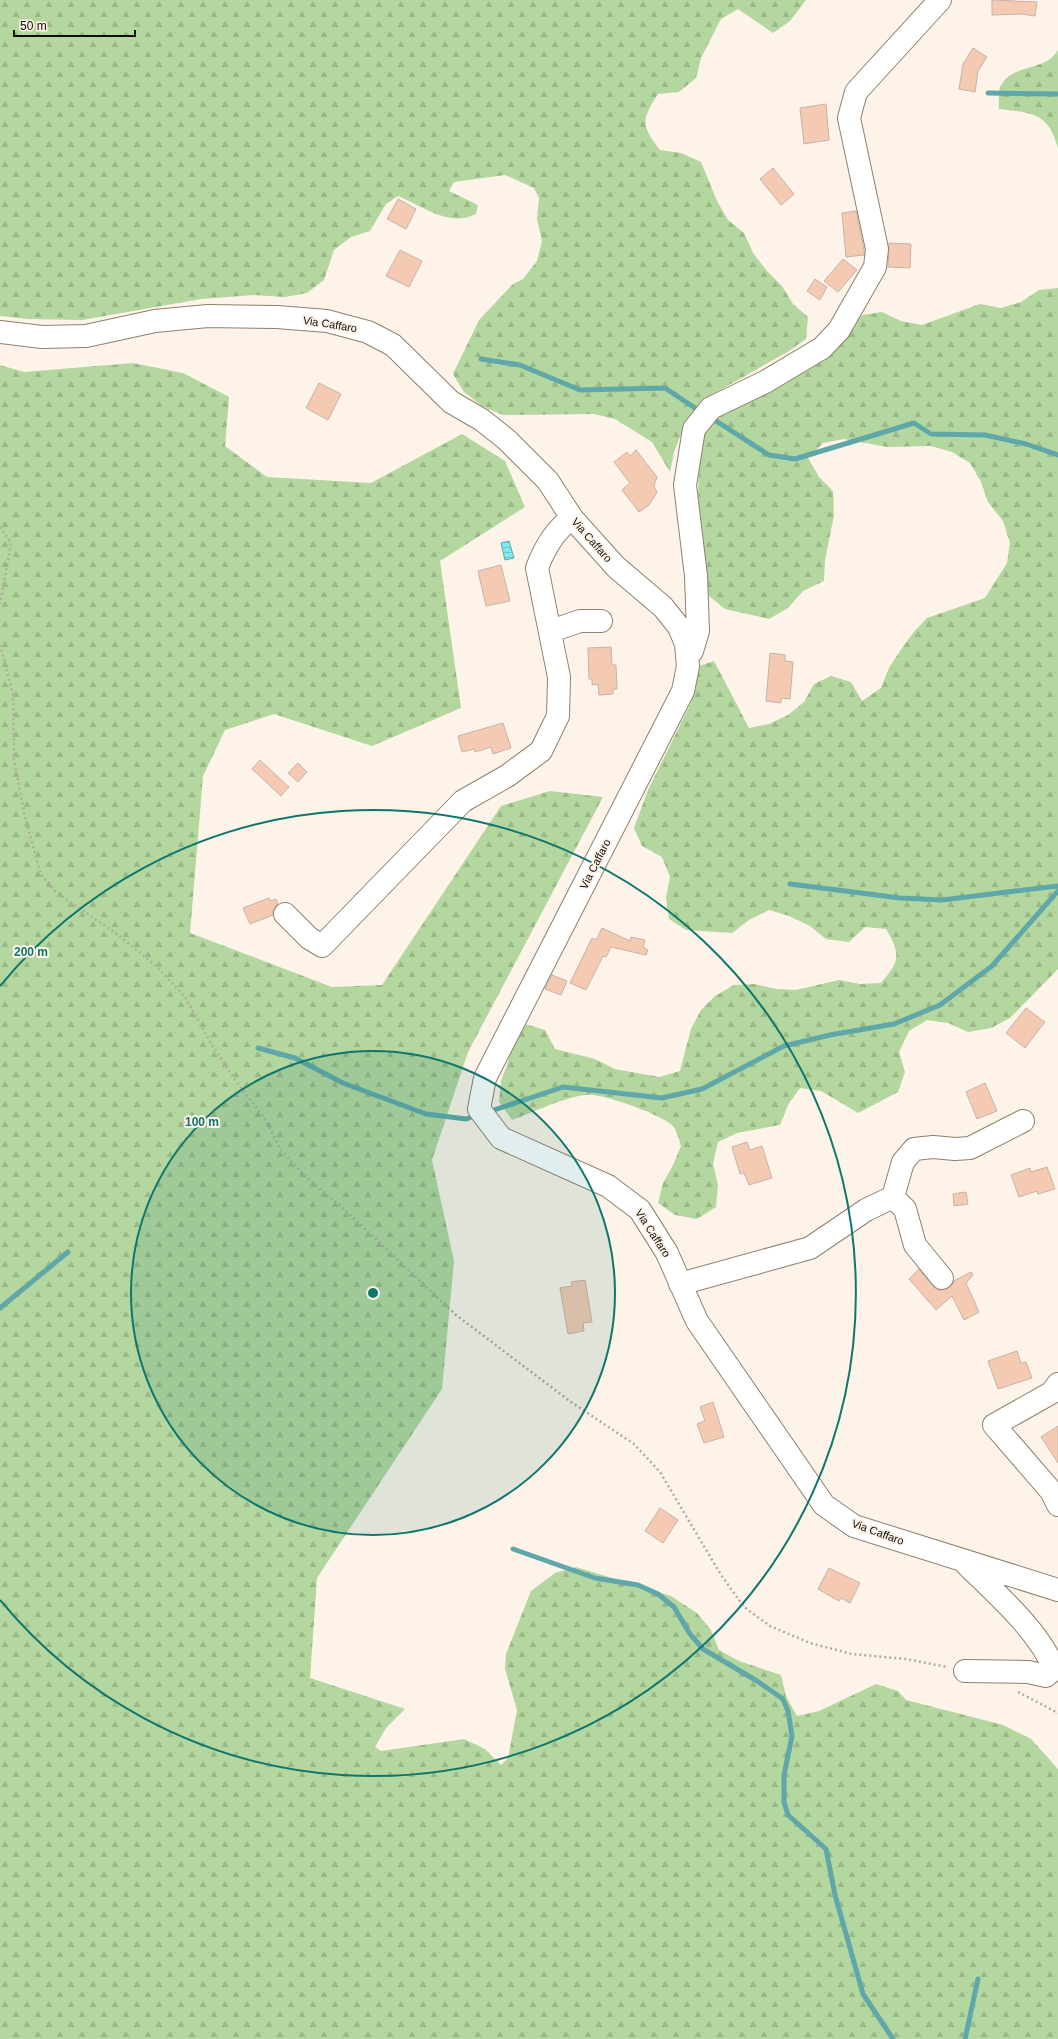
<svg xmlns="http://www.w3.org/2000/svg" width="1058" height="2039" font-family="Arial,sans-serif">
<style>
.forest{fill:url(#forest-firs)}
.water{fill:url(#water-rules);stroke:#5fa7a9}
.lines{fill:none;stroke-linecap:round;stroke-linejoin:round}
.stream{stroke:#5fa7a9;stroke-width:5}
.building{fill:#f5cab3;stroke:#c8b2a6}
.minor-casing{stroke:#8e806f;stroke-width:24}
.path{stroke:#b2aaa1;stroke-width:2.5;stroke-dasharray:2 3;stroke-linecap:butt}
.minor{stroke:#fff;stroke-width:22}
.ring{fill:none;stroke:#0f766e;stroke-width:2}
.labels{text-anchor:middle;stroke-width:4;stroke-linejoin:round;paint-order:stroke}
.street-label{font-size:11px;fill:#120d07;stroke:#fdf3e8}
.centre{fill:#0f766e;stroke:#fdf3e8;stroke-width:2}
.ring-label{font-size:12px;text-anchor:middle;font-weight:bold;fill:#0f766e;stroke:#fdf3e8;stroke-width:4;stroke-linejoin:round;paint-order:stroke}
</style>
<defs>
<pattern id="forest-firs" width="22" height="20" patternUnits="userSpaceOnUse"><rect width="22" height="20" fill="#b3d79e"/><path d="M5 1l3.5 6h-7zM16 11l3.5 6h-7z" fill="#99b787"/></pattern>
<pattern id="water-rules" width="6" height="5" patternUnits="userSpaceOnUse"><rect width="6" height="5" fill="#80e9ef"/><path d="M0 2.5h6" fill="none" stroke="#6ec7cb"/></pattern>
</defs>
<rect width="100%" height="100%" fill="#fdf3e8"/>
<!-- forest -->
<path class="forest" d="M 0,0 L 806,0 L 790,21 L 773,33 L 738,9 L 721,19 L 701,58 L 696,78 L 679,92 L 658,94 C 641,120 641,126 660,150 L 681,153 L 701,162 L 717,201 L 728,220 L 744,233 L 753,253 L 767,271 L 782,286 L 793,304 L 808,317 L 806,339 L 789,351 L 713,394 L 682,432 L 674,452 L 670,472 L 652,442 L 615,419 L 594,414 L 503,415 L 482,406 L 464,392 L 453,374 L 479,320 L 513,284 L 523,279 L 537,261 L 542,241 L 537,219 L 539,198 L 534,188 L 505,175 L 454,182 L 449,191 L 478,205 L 476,214 C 449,228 423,206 398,196 L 386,204 L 370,231 L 351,237 L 334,250 L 324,280 L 307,293 L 285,297 L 254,295 L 201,299 L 82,320 L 28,319 L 0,316 Z
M 1058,50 L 1058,148 C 1048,112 1032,113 999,109 C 999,103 998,92 1000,87 C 1013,62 1044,73 1058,50 Z
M 1058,288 L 1058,969 L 1010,1018 L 991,1028 L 968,1032 L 948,1023 L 927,1020 L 909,1031 L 899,1052 L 905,1072 L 898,1092 L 858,1113 L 821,1091 L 800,1088 L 788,1105 L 780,1125 L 737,1133 L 718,1142 L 713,1164 L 718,1185 L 716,1207 L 697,1219 L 675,1215 L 658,1203 L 663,1183 L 673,1165 L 681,1146 C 679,1140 677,1131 673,1126 C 663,1115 608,1096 593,1095 C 573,1093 532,1113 512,1120 L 499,1102 L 501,1081 L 508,1062 L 512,1042 L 525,1024 L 545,1030 L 555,1049 L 595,1059 L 615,1069 L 659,1077 L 680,1071 L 691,1029 L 701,1010 L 715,996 L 734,985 L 754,984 L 776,989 L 796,990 L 839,980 L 860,984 L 881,983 C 900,961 901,955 886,929 L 865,927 L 849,942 L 826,939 L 810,926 L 789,916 L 769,910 L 749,920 L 732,933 L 686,930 L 669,919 L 666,898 L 670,877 L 662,857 L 642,846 L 634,828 L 648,790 L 691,703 L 699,666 L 714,661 L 749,728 L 769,724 L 788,715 L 804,702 L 814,684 L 831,676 L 851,682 L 862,701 L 881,688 L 889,668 L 900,651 L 913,633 L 927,618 L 985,598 L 1007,563 L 1010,543 L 1003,521 L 988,502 L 981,482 L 970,463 L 952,452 L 931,446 L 887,447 L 844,439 L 823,443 L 808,458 L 819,477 L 833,491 L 834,515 L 825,560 L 824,581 L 803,591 L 788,608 L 769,619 L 725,609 L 708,595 L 698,521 L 699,434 L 713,417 L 829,355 L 862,315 L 882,312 L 901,321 L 922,325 L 980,304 L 1001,308 L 1021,302 L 1039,290 Z
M 133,363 L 183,373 L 229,397 L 225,446 L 267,477 L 371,483 L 462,434 L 505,461 L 525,507 L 440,561 L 461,708 L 372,746 L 274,714 L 225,730 L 203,776 L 190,933 L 332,987 L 382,985 L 501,806 L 550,791 L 603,797 L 468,1052 L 432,1160 L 454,1261 L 442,1389 L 317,1578 L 310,1678 L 405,1709 L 386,1728 L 375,1747 L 381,1751 L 464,1739 L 485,1749 L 501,1765 L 508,1758 L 517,1710 L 505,1669 L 506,1654 L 531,1591 L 555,1573 L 576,1567 L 671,1596 L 697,1613 L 711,1630 L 719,1650 L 739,1661 L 781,1675 L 786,1696 L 797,1716 L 819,1711 L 876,1684 L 898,1691 L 906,1700 L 1003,1725 L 1031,1739 L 1058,1769 L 1058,2039 L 0,2039 L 0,365 L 24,372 Z"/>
<!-- water -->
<path class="water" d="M 509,541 L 514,558 L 505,560 L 501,543 Z"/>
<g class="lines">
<!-- stream -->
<path class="stream" d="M 988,93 L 1058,94
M 481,359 L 520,365 L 580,390 L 665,388 L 701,412
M 710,417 L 769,455 L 795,459 L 914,423 L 931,434 L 985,435 L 1026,444 L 1058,455
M 790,884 L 900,898 L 942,900 L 1058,886
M 258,1048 L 295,1058 L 343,1083 L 426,1114 L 466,1119 L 477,1115
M 488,1112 L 563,1087 L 662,1098 L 702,1089 L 784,1046 L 830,1035 L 894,1024 L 940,1005 L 992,966 L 1058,891
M 0,1308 L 68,1252
M 513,1549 L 595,1578 L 638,1585 L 658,1594 L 674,1607 L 690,1634 L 703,1649 L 757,1681 L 783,1699 L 788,1711 L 792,1736 L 784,1775 L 784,1802 L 788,1815 L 826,1849 L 835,1895 L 863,1994 L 893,2039
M 965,2039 L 978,1979"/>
</g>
<!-- building -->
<path class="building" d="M 992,0 L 1037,2 L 1035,16 L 1021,14 L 992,15 Z
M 973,48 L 987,57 L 978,71 L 975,92 L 959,89 L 963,64 Z
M 826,104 L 829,140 L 804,144 L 800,108 Z
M 773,168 L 794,194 L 781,205 L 760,179 Z
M 398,199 L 416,209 L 406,229 L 387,219 Z
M 856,211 L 864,250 L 864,255 L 846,257 L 842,213 Z
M 889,243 L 911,244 L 910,268 L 888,267 Z
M 400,250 L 422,261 L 409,287 L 386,276 Z
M 843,259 L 857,270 L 838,292 L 824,281 Z
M 815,279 L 827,287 L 820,300 L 807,291 Z
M 319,383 L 341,394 L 328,420 L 306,408 Z
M 636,450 L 657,477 L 654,486 L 657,492 L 649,505 L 639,512 L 622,490 L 630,483 L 614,462 L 627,452 L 630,456 Z
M 501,565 L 510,601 L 486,606 L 478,571 Z
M 611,647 L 612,665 L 616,665 L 617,689 L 613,689 L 613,694 L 599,695 L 598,684 L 592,685 L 592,679 L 589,679 L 588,648 Z
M 770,653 L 785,655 L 785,661 L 793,662 L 790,699 L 781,698 L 781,703 L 766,701 Z
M 503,723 L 511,748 L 493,754 L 491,747 L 475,752 L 474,749 L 462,752 L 458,736 Z
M 260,760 L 289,787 L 281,796 L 252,769 Z
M 298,763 L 307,772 L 298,782 L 288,773 Z
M 269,898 L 270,901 L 276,899 L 278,904 L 273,910 L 273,915 L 250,924 L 243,908 Z
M 602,928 L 630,941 L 631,937 L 645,940 L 643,947 L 648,950 L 646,955 L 611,947 L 606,957 L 603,956 L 586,990 L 570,983 L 592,938 L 596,940 Z
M 552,975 L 567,981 L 561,995 L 545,989 Z
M 1026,1008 L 1045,1022 L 1025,1048 L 1006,1033 Z
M 985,1083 L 997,1111 L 977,1119 L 966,1092 Z
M 747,1142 L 750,1150 L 762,1146 L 772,1178 L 749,1185 L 744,1173 L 740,1174 L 732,1147 Z
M 1047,1167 L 1055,1189 L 1038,1194 L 1037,1191 L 1019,1197 L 1011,1175 L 1030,1168 L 1031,1172 Z
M 966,1192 L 968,1204 L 954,1206 L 953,1194 Z
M 919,1269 L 933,1286 L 937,1290 L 944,1290 L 950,1287 L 954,1281 L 971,1272 L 973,1275 L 966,1283 L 979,1312 L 964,1320 L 952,1296 L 936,1310 L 909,1279 Z
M 585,1280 L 592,1322 L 583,1323 L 584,1331 L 568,1334 L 560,1288 L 572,1286 L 571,1282 Z
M 1017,1351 L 1021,1363 L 1026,1362 L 1032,1378 L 998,1389 L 988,1361 Z
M 713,1402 L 724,1437 L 704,1443 L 697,1424 L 705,1421 L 700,1407 Z
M 1058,1426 L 1058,1463 L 1041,1437 Z
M 660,1508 L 678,1520 L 663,1543 L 645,1531 Z
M 829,1568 L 860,1583 L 850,1603 L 841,1598 L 839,1601 L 818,1589 Z"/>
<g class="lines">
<!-- minor casing -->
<g class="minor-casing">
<path id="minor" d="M 0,332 L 42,337 L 86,336 L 155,321 L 208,316 L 277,317 L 327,321 L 368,332 L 393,345 L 451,402 L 482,420 L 507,440 L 548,481 L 572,518 L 616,567 L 663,607 L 679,627 L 686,644 L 688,666 L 683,691 L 485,1078 L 479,1109 L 501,1138 L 608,1186 L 640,1210 L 667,1253 L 697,1321 L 824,1505 L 854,1526 L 1058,1590
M 551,631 L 580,621 L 601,621
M 687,657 L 692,651 L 698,631 L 696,576 L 685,485 L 694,429 L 711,408 L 765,382 L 822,348 L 839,330 L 875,267 L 877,249 L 849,118 L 856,92 L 940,0
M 285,914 L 309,938 L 322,946 L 463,801 L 507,776 L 541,751 L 558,716 L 559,677 L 537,568 C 544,549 555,530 572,518
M 893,1197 L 903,1162 L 914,1149 L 933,1147 L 955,1149 L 970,1148 L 1023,1121
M 680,1284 L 810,1248 L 866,1210 L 893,1197 L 905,1209 L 915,1245 L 942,1278
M 1058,1384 L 1051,1393 L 994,1425 L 1051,1491 L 1058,1505
M 964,1562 C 993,1591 1039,1630 1054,1669 L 1046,1676 L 1028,1672 L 965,1671"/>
</g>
<!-- path -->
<path class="path" d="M 0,527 L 11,543 L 0,604
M 0,645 L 13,695 L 14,759 L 25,817 L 41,875 L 57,893 L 117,934 L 155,965 L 185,997 L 212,1045 L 238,1084 L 264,1117 L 281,1150 L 307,1178 L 345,1210 L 456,1315 L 571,1402 L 634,1444 L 660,1472 L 721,1575 L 744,1607 L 770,1626 L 810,1643 L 852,1654 L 906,1659 L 947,1667
M 1018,1692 L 1058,1713"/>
<!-- minor -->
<use href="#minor" class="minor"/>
</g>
<!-- distance rings -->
<circle cx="373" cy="1293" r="242" fill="#0f766e" fill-opacity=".12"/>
<g class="ring">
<circle cx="373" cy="1293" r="242"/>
<path d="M0 986A483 483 0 1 1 0 1600"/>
</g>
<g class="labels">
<!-- street labels -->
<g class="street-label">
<text transform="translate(330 324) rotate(9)" y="4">Via Caffaro</text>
<text transform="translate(592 540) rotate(49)" y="4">Via Caffaro</text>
<text transform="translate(595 864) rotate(-63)" y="4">Via Caffaro</text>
<text transform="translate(653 1233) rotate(57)" y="4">Via Caffaro</text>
<text transform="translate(878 1532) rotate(20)" y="4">Via Caffaro</text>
</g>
</g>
<circle cx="373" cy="1293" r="6" class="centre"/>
<g class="ring-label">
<text x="31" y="956">200 m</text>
<text x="202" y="1126">100 m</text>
</g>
<!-- scale -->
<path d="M14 30v6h121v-6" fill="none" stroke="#120d07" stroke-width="2"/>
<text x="20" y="30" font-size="12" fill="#120d07" stroke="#fdf3e8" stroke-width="3" paint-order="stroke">50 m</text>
</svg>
